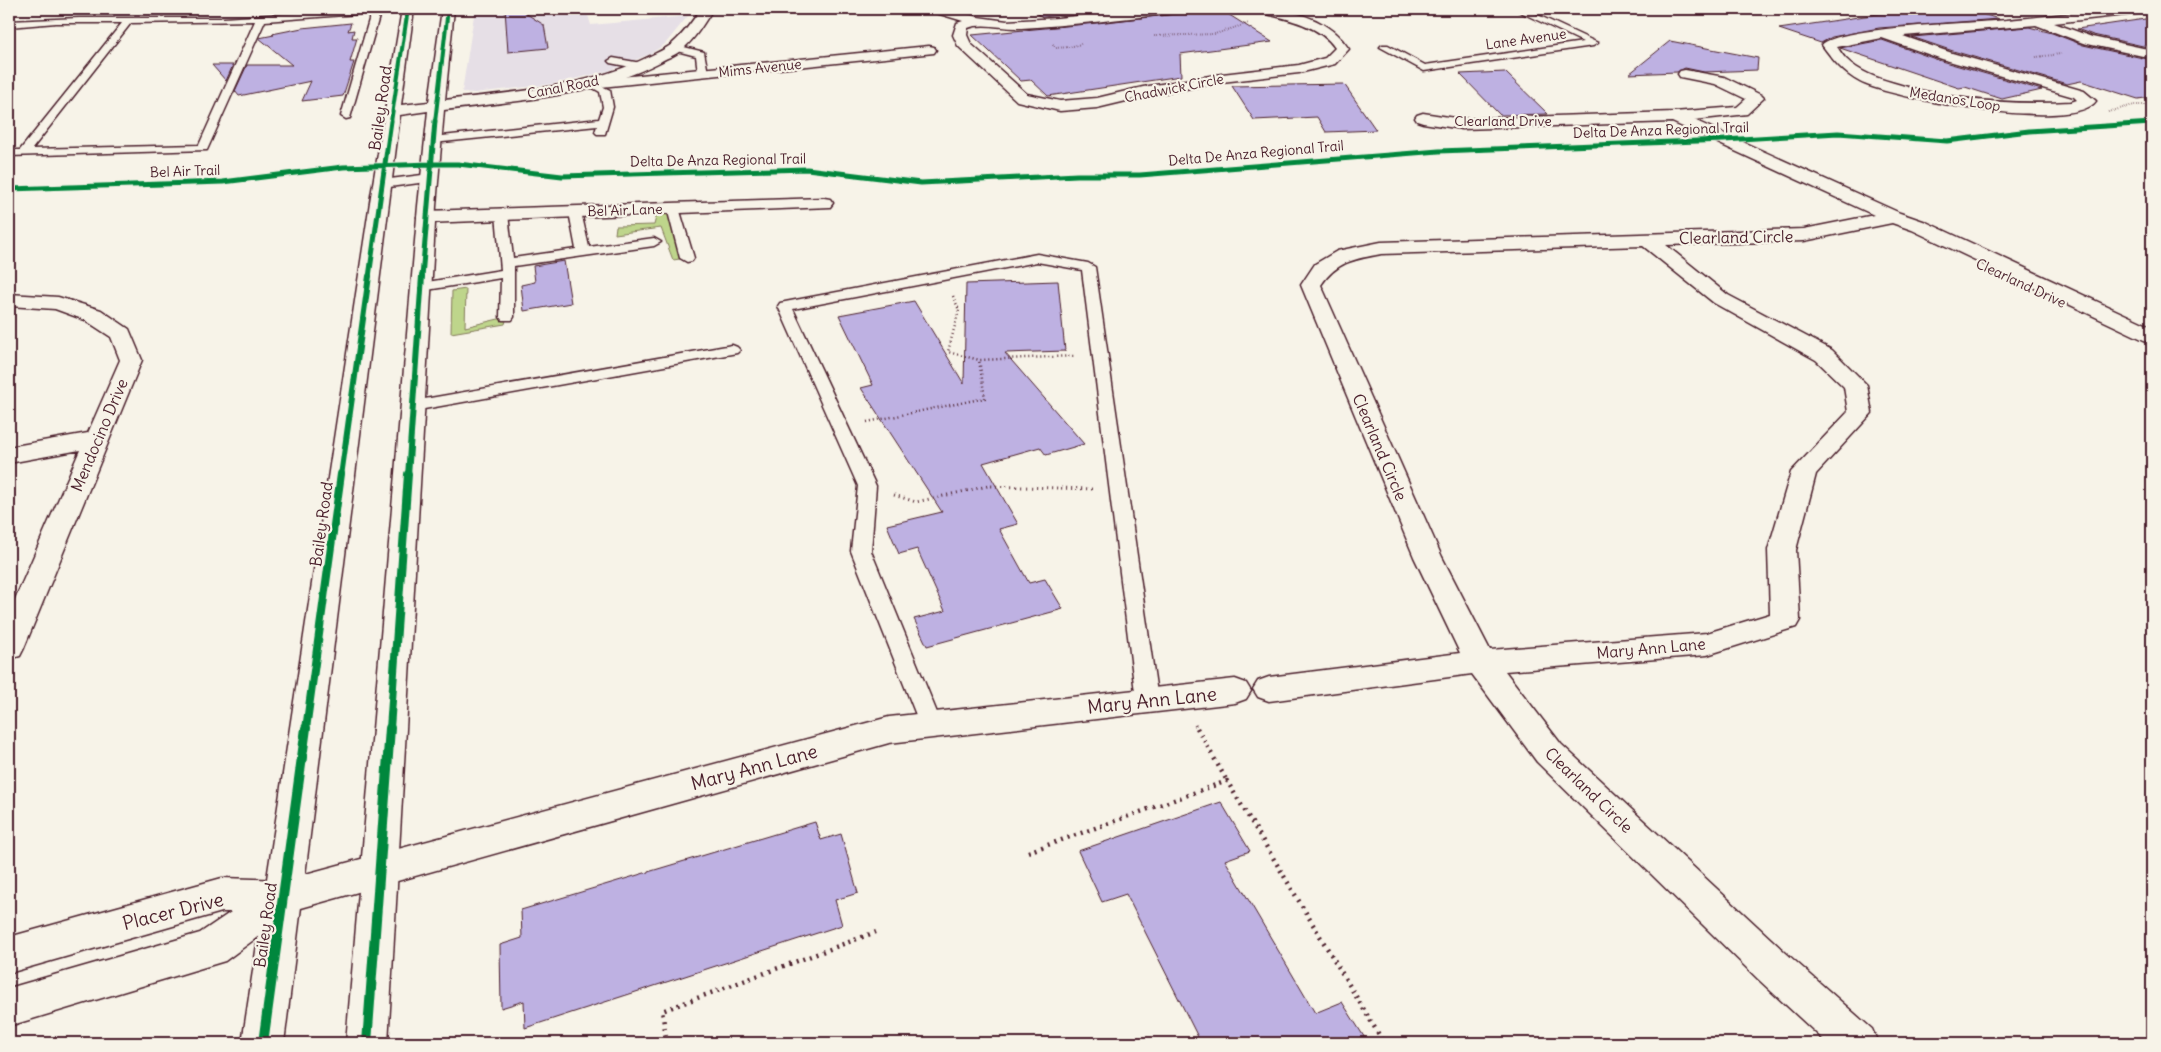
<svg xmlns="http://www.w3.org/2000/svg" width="2161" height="1052" font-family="Delius,sans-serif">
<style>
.built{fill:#e6dfe6}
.green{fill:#bed58b;stroke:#847a5b}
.building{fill:#beb1e2;stroke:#4a1f2b}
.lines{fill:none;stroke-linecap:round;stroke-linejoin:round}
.lane-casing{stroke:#4a1f2b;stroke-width:3}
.street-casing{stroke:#4a1f2b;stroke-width:3}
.secondary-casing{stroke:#4a1f2b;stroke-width:3}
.path-far3{stroke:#4a1f2b;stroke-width:2;stroke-dasharray:0.5 2;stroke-linecap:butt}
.path-far2{stroke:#4a1f2b;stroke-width:2.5;stroke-dasharray:1 3;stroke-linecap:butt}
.path-far1{stroke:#4a1f2b;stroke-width:3;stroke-dasharray:1 4;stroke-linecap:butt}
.path{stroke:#4a1f2b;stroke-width:4.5;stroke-dasharray:2 5;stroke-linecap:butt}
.lane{fill:#f7f3e8;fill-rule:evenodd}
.street{fill:#f7f3e8;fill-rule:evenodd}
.secondary{fill:#f7f3e8;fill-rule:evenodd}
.cycleway-far4-casing{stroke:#f7f3e8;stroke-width:5.5}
.cycleway-far3-casing{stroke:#f7f3e8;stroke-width:7}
.cycleway-far2-casing{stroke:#f7f3e8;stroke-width:9}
.cycleway-far1-casing{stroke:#f7f3e8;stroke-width:11}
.cycleway-casing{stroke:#f7f3e8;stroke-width:13}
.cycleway-far4{stroke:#00873e;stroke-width:4}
.cycleway-far3{stroke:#00873e;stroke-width:5}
.cycleway-far2{stroke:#00873e;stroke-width:6}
.cycleway-far1{stroke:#00873e;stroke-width:8}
.cycleway{stroke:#00873e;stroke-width:10}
.labels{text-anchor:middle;stroke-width:4.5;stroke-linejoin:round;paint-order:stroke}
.far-street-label{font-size:14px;fill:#4a1f2b;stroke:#f7f3e8}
.street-label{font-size:16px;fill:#4a1f2b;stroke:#f7f3e8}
.near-street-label{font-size:19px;fill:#4a1f2b;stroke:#f7f3e8}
</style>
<rect width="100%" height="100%" fill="#f7f3e8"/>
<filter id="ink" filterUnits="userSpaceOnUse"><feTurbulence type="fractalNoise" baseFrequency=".02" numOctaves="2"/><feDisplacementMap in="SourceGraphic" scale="10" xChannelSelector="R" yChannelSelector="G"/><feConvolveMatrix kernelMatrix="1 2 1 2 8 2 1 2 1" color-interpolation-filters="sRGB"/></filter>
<g filter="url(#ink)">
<!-- built -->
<path class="built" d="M 475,9 L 586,9 L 591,25 L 688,16 L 665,44 L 650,54 L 608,71 L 553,84 L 475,93 L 462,92 Z"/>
<!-- green -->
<path class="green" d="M 673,208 L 687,258 L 673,260 L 661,228 L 615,234 L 616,226 L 654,225 L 658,209 Z
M 466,289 L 465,327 L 507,317 L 505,324 L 451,333 L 452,291 Z"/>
<!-- building -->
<path class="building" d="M 505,9 L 519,9 L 544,25 L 548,48 L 508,52 Z
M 1031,9 L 1126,9 L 1042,17 Z
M 1220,9 L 1272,42 L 1180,54 L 1181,76 L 1048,96 L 1031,80 L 1021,81 L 972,35 L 1097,23 Z
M 1911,9 L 1918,11 L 1965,9 L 1999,19 L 1879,28 L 1832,37 L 1821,43 L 1779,29 Z
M 2152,18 L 2152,48 L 2093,35 L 2077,29 Z
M 351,23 L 348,31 L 354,30 L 352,38 L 357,38 L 350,62 L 354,62 L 343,96 L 302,101 L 311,81 L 239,96 L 235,91 L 247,65 L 292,65 L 259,38 L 274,35 L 272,34 L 302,28 Z
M 2029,27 L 2052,33 L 2083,45 L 2152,60 L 2152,97 L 2138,99 L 2081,81 L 2067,84 L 1953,51 L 1912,37 Z
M 1882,40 L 1941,61 L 2042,90 L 2002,99 L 1965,87 L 1959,88 L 1840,48 Z
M 1670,41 L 1758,58 L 1757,70 L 1704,72 L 1685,68 L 1677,72 L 1629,74 Z
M 212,65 L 233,65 L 226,81 Z
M 1505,72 L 1548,114 L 1500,115 L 1460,74 Z
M 1344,84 L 1376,130 L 1326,132 L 1317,117 L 1254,120 L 1232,86 Z
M 564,261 L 571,303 L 524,311 L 521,285 L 535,282 L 533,266 Z
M 1058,281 L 1065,351 L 1005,353 L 1084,444 L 1046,455 L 1040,447 L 983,463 L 1018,524 L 999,529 L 1029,583 L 1045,579 L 1063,609 L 927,646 L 914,619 L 945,611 L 917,549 L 899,554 L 887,525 L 942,512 L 861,388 L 873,385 L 839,315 L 914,301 L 964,384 L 966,284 Z
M 1221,802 L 1250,851 L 1225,860 L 1315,1013 L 1342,1002 L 1368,1043 L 1201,1043 L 1126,894 L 1102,902 L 1078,851 Z
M 815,822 L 821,840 L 841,834 L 858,893 L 835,900 L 842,925 L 525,1028 L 524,1001 L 501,1008 L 500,945 L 522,938 L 521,910 Z"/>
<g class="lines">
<!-- lane casing -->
<g class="lane-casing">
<path id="lane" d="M 360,9 L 399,9 L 395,12 L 380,13 L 350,118 L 346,119 L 341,116 L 371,13 L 265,21 L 207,150 L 9,156 L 9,150 L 20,150 L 122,23 L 56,23 L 9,27 L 9,21 L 79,18 L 223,18 ZM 255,21 L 199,145 L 32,149 L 131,23 Z
M 1514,9 L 1525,9 L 1598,43 L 1593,46 L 1424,71 L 1380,47 L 1382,45 L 1388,45 L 1425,65 L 1583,42 Z
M 676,45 L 704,52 L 708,73 L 707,75 L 703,76 L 698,73 L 696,56 L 673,50 L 673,46 Z
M 613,58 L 641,63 L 646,66 L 641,69 L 610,63 L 608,61 Z
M 591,81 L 610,90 L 613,107 L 605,134 L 597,134 L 595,132 L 597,126 L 433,143 L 427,140 L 433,137 L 599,119 L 603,107 L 600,92 L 586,84 Z
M 430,174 L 436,178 L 434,181 L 382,188 L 376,184 L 382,180 Z
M 673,204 L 679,208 L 694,258 L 692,261 L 687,262 L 680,258 L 667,208 Z
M 575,208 L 581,212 L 589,247 L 654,238 L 661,242 L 654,246 L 514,266 L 514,317 L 512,320 L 502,320 L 500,317 L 501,278 L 421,291 L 414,287 L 421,283 L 501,270 L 496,214 L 502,210 L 508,214 L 513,258 L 576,249 L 569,212 Z
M 1037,254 L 1088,263 L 1095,267 L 1158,700 L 1155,706 L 1147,708 L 1139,706 L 1136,700 L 1082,270 L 1037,262 L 793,309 L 876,486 L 871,551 L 942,725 L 939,731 L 931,734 L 923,731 L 920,725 L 851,551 L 858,486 L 778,306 L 780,303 L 785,302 Z
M 732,345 L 737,347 L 740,350 L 737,353 L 413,411 L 407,409 L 405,406 L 407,403 L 413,401 Z"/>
</g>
<!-- street casing -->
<g class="street-casing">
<path id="street" d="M 932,9 L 950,9 L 978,17 L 1007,21 L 1058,18 L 1141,9 L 1179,9 L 1178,12 L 1173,13 C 1122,19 1072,25 1021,28 C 1003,29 984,22 968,28 L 967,35 L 971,44 L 1027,94 L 1060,101 L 1097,98 L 1143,87 L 1222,74 L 1299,65 L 1325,58 L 1335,48 C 1320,25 1284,18 1258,12 L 1257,9 C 1292,9 1328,18 1349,49 L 1335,64 L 1299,73 L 1222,82 L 1143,97 L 1097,108 L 1060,111 L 1017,101 L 958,46 L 953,35 L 957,23 L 963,21 L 933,12 Z
M 2110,9 L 2149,9 L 2143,13 L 2054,23 L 2092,37 L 2152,50 L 2152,58 L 2083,43 L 2036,25 L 1903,36 L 1952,53 L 2084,91 L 2096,101 C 2074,133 1893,99 1860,82 C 1843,73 1833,60 1822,45 C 1836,27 1977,23 2007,20 C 2041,17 2075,13 2110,9 ZM 1882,38 L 1942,59 L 2074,97 L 2077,100 L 2071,102 C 2010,105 1951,101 1894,83 C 1877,78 1859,72 1846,59 C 1843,56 1840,51 1837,47 Z
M 929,46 L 934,47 L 936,50 L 934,53 L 591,88 L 586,87 L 584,84 L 586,81 L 591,80 Z
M 1685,70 L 1724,77 L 1761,95 L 1764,98 L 1747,114 L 1694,120 L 1900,213 L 1926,222 L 2152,327 L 2152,342 L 2144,340 L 1912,230 L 1892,223 L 1804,241 L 1666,245 L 1728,295 L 1832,350 L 1867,385 L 1872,413 L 1816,474 L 1796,550 L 1800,620 L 1796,627 L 1707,655 L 1505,671 L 1561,744 L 1786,953 L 1872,1029 L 1878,1043 L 1827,1043 L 1758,979 L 1537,762 L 1472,674 L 1269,701 L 1258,697 L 1253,689 L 1258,681 L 1269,677 L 1460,653 L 1414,557 L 1301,285 L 1315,264 L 1337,251 L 1381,242 L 1804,229 L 1874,215 L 1672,122 L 1462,129 L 1423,123 L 1417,121 L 1415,118 L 1417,115 L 1423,113 L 1462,119 L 1674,112 L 1737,107 L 1746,99 L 1715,84 L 1680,77 L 1678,74 L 1680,71 ZM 1643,246 L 1714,303 L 1816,360 L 1844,387 L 1848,412 L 1791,472 L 1768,550 L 1770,614 L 1707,633 L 1490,650 L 1442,557 L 1321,285 C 1337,261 1355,259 1381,254 Z
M 824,198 L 830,199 L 833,203 L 830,207 L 426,223 L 419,221 L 417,217 L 419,213 L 426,211 Z
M 9,294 L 58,297 L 101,310 L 129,329 L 142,360 L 24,648 L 20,656 L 9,659 L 9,613 L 80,450 L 9,463 L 9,447 L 88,433 L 120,360 L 111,337 L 85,320 L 55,309 L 9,306 Z
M 1235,679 L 1246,683 L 1251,691 L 1246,699 L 1235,703 L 889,743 L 294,910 L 225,961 L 9,1026 L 9,988 L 200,933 L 231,912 L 222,912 L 9,973 L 9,937 L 222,878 L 283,880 L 889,717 Z"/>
</g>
<!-- secondary casing -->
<g class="secondary-casing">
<path id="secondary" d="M 402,9 L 414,9 L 401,105 L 429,102 L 442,9 L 454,9 L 445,100 C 513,92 586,88 648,57 C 656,53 666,49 672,44 C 684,34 692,21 701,9 L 713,9 C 704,23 694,41 680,51 C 674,56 666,58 660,62 C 594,96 517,101 444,110 L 436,206 L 388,1043 L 346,1043 L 418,206 L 428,111 L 400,115 L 284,1043 L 242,1043 L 370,202 Z"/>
</g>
<!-- path-far3 -->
<path class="path-far3" d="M 1232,9 L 1239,14
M 1154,36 L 1215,34 L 1249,23
M 1053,44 L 1056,48 L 1069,47 L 1081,44
M 2036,57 L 2061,54
M 2108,112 L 2134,105 L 2152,105"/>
<!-- path-far2 -->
<path class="path-far2" d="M 953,296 L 959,310 L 948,352 L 979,360 L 1075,356
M 867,422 L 985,398 L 979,360"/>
<!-- path-far1 -->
<path class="path-far1" d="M 894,495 L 916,502 L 988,486 L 1092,489
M 1195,725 L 1197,729"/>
<!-- path -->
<path class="path" d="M 1197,728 L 1227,781
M 1028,852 L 1227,781 L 1384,1043
M 667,1043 L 662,1011 L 876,932"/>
<!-- lane -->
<use href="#lane" class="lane"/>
<!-- street -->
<use href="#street" class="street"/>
<!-- secondary -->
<use href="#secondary" class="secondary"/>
<!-- cycleway-far4 casing -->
<g class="cycleway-far4-casing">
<path id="cycleway-far4" d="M 391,122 L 408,9
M 435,122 L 448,9"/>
</g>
<!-- cycleway-far3 casing -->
<g class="cycleway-far3-casing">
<path id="cycleway-far3" d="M 9,189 L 223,182 L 343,167 L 431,164 L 458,164 L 562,176 L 807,169 L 921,183 L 1077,175 L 1140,175 L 1439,151 L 1724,140 L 1838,133 L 1947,141 L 2029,131 L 2152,123
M 369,277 L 391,121
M 422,277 L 435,121"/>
</g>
<!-- cycleway-far2 casing -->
<g class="cycleway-far2-casing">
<path id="cycleway-far2" d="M 341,476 L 369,276
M 408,476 L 422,276"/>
</g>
<!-- cycleway-far1 casing -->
<g class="cycleway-far1-casing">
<path id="cycleway-far1" d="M 306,729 L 341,474
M 390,729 L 408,474"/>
</g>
<!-- cycleway casing -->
<g class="cycleway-casing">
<path id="cycleway" d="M 263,1043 L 306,728
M 367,1043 L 390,728"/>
</g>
<!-- cycleway-far4 -->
<use href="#cycleway-far4" class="cycleway-far4"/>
<!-- cycleway-far3 -->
<use href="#cycleway-far3" class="cycleway-far3"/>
<!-- cycleway-far2 -->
<use href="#cycleway-far2" class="cycleway-far2"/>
<!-- cycleway-far1 -->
<use href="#cycleway-far1" class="cycleway-far1"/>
<!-- cycleway -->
<use href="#cycleway" class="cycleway"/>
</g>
</g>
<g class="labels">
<!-- far-street labels -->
<g class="far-street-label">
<text transform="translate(1526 39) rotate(-8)" y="5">Lane Avenue</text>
<text transform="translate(760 68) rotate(-6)" y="5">Mims Avenue</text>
<text transform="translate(563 87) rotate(-11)" y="5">Canal Road</text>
<text transform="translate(1174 88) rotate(-11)" y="5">Chadwick Circle</text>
<text transform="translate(1955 99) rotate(9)" y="5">Medanos Loop</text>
<text x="1503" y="126">Clearland Drive</text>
<text transform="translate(1661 130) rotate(-2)" y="5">Delta De Anza Regional Trail</text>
<text transform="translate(1256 153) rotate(-5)" y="5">Delta De Anza Regional Trail</text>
<text transform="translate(718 160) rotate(-1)" y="5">Delta De Anza Regional Trail</text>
<text transform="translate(185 171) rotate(-2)" y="5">Bel Air Trail</text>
<text transform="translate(625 210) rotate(-2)" y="5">Bel Air Lane</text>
<text transform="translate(2021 283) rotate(25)" y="5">Clearland Drive</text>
</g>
<!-- street labels -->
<g class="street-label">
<text transform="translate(380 108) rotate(-82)" y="6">Bailey Road</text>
<text transform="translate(1736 237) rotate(-1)" y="6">Clearland Circle</text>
<text transform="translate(99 435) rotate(-67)" y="6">Mendocino Drive</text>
<text transform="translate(1380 447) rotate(67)" y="6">Clearland Circle</text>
<text transform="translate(321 524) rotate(-82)" y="6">Bailey Road</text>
<text transform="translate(1651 648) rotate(-5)" y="6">Mary Ann Lane</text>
<text transform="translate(1589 790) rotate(44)" y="6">Clearland Circle</text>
<text transform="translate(265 925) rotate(-82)" y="6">Bailey Road</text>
</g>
<!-- near-street labels -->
<g class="near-street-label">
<text transform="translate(1152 700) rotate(-6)" y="7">Mary Ann Lane</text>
<text transform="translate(754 767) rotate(-15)" y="7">Mary Ann Lane</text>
<text transform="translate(173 911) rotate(-14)" y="7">Placer Drive</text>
</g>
</g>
<!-- margin -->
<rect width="2161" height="1052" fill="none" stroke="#f7f3e8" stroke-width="30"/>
<rect x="15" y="15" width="2131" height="1022" fill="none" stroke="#4a1f2b" stroke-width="2" filter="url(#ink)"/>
</svg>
